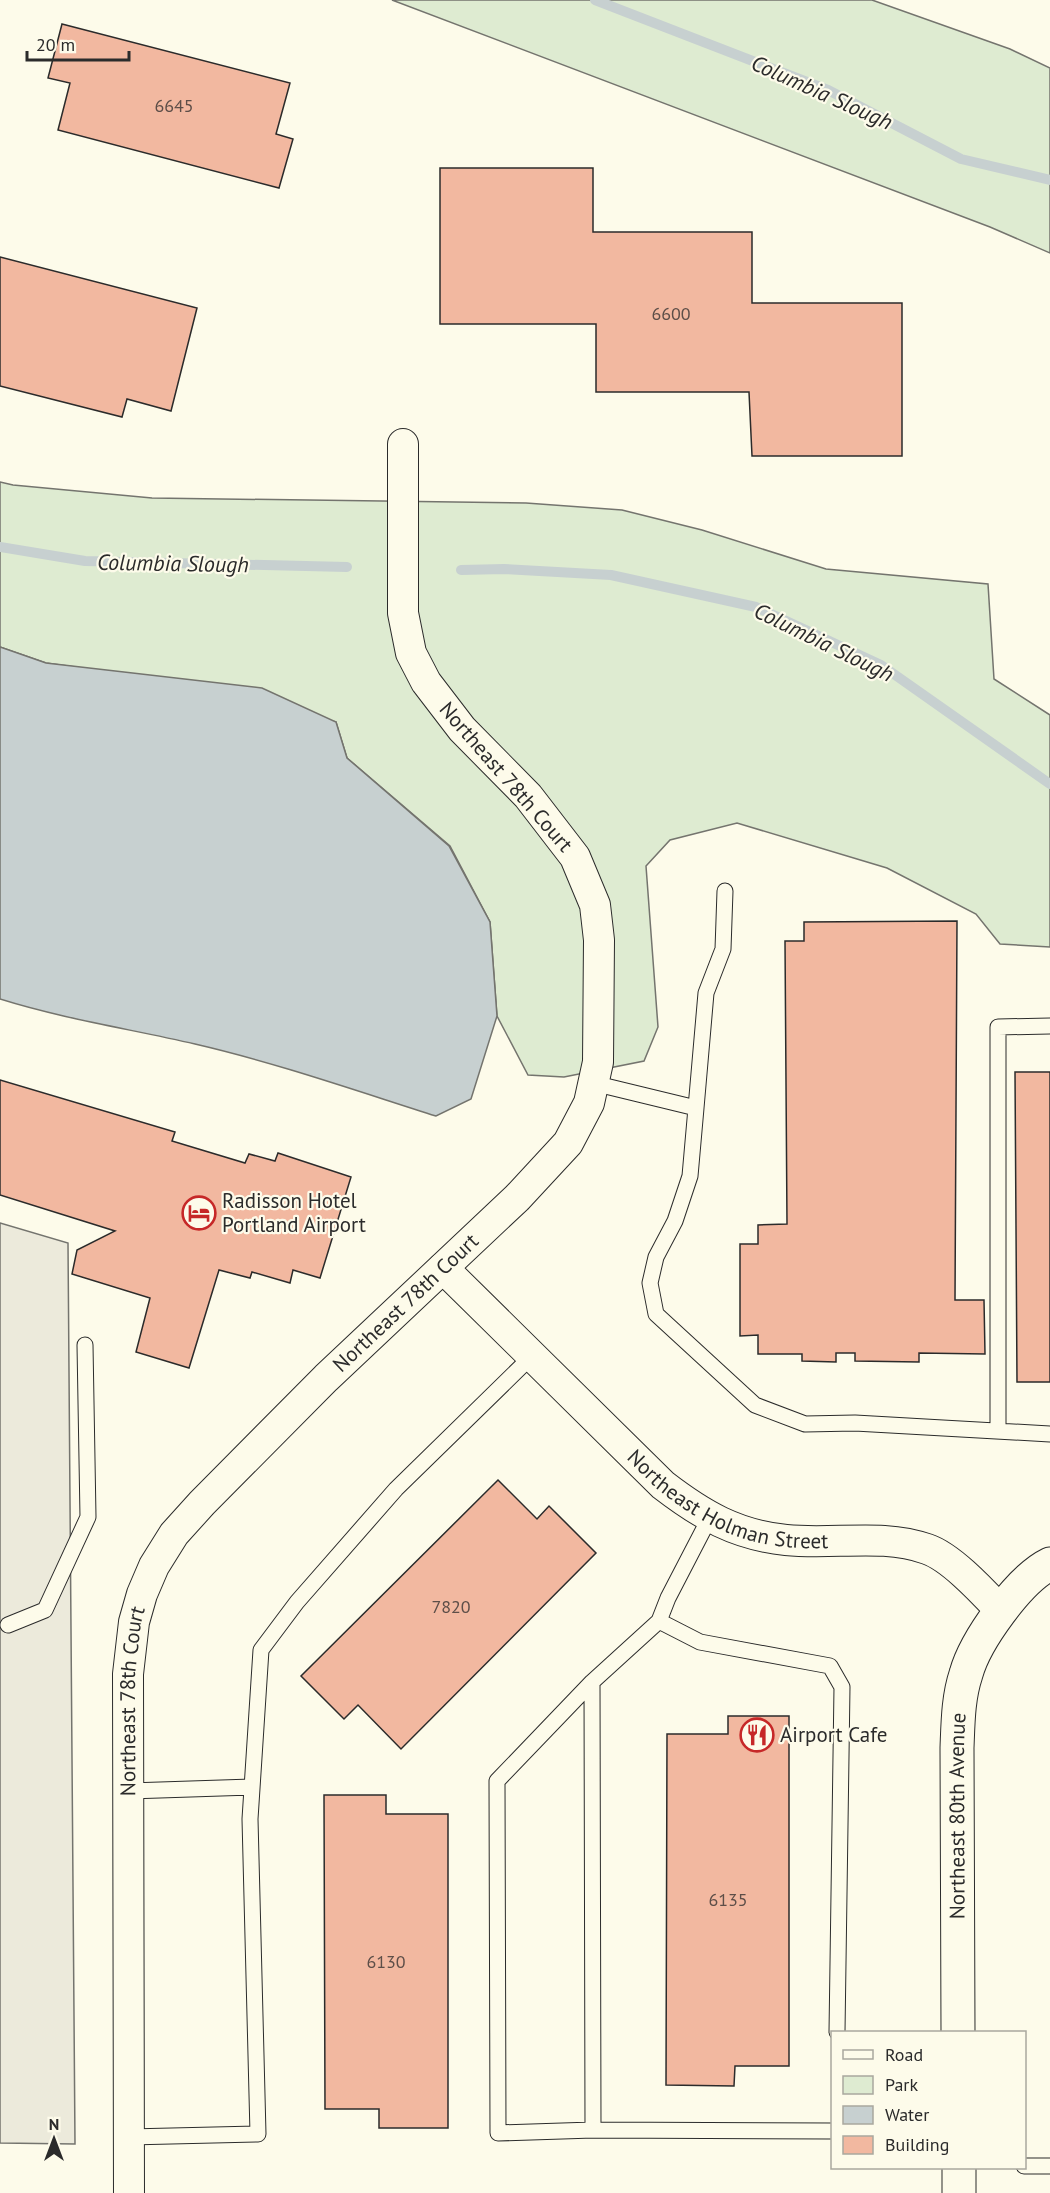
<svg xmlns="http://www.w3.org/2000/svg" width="1050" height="2193" font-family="'PT Sans',sans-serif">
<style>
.green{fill:#deebd1;stroke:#74746e;stroke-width:1.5}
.parking{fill:#eceadb;stroke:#74746e;stroke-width:1.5}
.water{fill:#c7d0d0;stroke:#74746e;stroke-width:1.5}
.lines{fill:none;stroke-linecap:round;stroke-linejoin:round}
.stream{stroke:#c7d0d0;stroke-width:10}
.building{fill:#f2b8a0;stroke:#2b2b2b;stroke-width:1.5}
.service-casing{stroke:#2b2b2b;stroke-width:17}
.minor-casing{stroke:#2b2b2b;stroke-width:32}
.tertiary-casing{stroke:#2b2b2b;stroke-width:35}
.service{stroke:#fdfbea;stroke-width:15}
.minor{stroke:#fdfbea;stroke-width:30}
.tertiary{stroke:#fdfbea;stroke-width:33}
.labels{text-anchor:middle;stroke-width:4.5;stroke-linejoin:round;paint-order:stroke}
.number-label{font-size:18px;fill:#5d4e48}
.street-label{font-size:21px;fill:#2b2b2b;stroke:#fdfbea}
.poi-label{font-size:21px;fill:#2b2b2b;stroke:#fdfbea;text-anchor:start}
.water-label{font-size:22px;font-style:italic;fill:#2b2b2b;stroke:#fdfbea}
</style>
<rect width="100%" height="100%" fill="#fdfbea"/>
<!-- green -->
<path class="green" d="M 392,0 L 872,0 L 1010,49 L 1050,68 L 1050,253 L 990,227 Z
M 0,482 L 13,485 L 152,498 L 526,503 L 622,510 L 702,530 L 826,569 L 988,584 L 994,679 L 1050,715 L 1050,947 L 1000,944 L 976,914 L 887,868 L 737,823 L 670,840 L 646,866 L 658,1027 L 644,1061 L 564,1077 L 528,1075 L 497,1016 L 490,922 L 450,846 L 347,758 L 336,722 L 119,673 L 46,663 L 0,647 Z"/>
<!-- parking -->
<path class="parking" d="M 0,1223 L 68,1243 L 75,2144 L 0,2143 Z"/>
<!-- water -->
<path class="water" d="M 0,647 L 46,663 L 262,688 L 336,722 L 347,758 L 449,846 L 490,922 L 497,1016 L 471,1099 L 436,1116 C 357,1091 277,1063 195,1044 C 130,1029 64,1019 0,999 Z"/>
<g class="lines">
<!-- stream -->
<path class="stream" d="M 595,0 L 828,90 L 961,159 L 1050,180
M 0,547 L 85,561 L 347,567
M 461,570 L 504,569 L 611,575 L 756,607 L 881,665 L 1050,784"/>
</g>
<!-- building -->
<path class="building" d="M 62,24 L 290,83 L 276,134 L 293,139 L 279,188 L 58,130 L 70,83 L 48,78 Z
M 440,168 L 593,168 L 593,232 L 752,232 L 752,303 L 902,303 L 902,456 L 752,456 L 749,392 L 596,392 L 596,324 L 440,324 Z
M 0,257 L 197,308 L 171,411 L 127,399 L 122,417 L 0,386 Z
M 957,921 L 955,1300 L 984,1300 L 985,1354 L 919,1353 L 919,1362 L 855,1361 L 855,1353 L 836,1353 L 836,1362 L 802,1361 L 802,1354 L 758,1354 L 758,1335 L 740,1336 L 740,1244 L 758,1244 L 758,1225 L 787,1224 L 785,941 L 804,941 L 804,922 Z
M 1015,1072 L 1050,1072 L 1050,1382 L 1017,1382 Z
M 0,1080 L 175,1132 L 172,1141 L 245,1163 L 249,1154 L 275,1161 L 278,1153 L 351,1177 L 320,1278 L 293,1270 L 290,1283 L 252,1272 L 250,1278 L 219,1270 L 189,1368 L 136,1352 L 150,1298 L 72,1274 L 77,1250 L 115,1231 L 0,1195 Z
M 498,1480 L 537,1519 L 549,1506 L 596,1553 L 401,1749 L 358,1705 L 344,1719 L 301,1676 Z
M 728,1716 L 789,1716 L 789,2066 L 735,2066 L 734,2086 L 666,2085 L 667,1734 L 728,1734 Z
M 324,1795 L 386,1795 L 386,1814 L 448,1814 L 448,2128 L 379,2128 L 379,2109 L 325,2109 Z"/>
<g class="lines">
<!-- service casing -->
<g class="service-casing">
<path id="service" d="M 593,1083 L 696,1108 L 706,993 L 723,949 L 725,891
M 696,1108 L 690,1176 L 675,1221 L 656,1257 L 650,1283 L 656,1314 L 755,1405 L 805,1424 L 855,1423 L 1050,1434
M 998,1431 L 998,1027 L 1050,1026
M 710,1517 L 668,1598 L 659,1621 L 592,1682 L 593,2130 L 832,2131
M 659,1621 L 700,1642 L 830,1666 L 842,1687 L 837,2032
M 8,1625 L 45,1610 L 88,1517 L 85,1345
M 592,1682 L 497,1781 L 498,2133 L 593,2130
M 129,1791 L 252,1787
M 129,2137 L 258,2134 L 250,1819 L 261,1650 L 297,1602 L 396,1489 L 532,1356
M 1024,2166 L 1050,2166"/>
</g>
<!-- minor casing -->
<g class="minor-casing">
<g id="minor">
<path id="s1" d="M 443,1268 L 663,1485 C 702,1515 736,1535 786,1540 C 834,1545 882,1533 927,1549 C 951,1557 983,1592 1001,1611"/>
<path id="s2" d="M 129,2193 L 128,1674 L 134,1622 L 142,1594 L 154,1566 L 174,1534 L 202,1503 L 326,1378 L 517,1198 L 568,1143 L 589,1103 L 598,1062 L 599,940 L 595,905 L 575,857 L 528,796 L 462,729 L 426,682 L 411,653 L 403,613 L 403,444"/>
</g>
</g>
<!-- tertiary casing -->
<g class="tertiary-casing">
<g id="tertiary">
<path id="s3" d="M 958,2032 L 957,1748 C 958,1723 958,1698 966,1674 C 975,1641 1019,1579 1050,1564"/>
<path d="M 959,2193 L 959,2168"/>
</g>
</g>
<!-- service -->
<use href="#service" class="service"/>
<!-- minor -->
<use href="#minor" class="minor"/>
<!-- tertiary -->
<use href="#tertiary" class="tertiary"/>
</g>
<!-- icons -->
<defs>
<g id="hotel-ring" transform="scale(1.725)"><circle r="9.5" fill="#fdfbea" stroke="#c62828" stroke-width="1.5"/><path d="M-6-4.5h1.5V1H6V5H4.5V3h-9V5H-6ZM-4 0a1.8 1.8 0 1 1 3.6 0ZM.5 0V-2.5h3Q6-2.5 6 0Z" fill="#c62828"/></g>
<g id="restaurant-ring" transform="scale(1.725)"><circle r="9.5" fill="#fdfbea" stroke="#c62828" stroke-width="1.5"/><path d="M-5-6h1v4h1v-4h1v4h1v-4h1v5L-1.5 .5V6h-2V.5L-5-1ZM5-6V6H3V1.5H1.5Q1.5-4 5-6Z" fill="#c62828"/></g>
</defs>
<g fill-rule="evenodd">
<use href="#hotel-ring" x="199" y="1213"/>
<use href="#restaurant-ring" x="757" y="1735"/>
</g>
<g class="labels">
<!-- number labels -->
<g class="number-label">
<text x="174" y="112">6645</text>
<text x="671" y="320">6600</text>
<text x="451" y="1613">7820</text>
<text x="728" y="1906">6135</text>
<text x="386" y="1968">6130</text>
</g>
<!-- street labels -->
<g class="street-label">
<text transform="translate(506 777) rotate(49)" y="7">Northeast 78th Court</text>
<text dy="7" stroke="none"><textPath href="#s2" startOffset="996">Northeast 78th Court</textPath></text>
<text dy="7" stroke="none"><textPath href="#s1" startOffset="376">Northeast Holman Street</textPath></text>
<text dy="7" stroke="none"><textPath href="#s2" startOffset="492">Northeast 78th Court</textPath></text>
<text dy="7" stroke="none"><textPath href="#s3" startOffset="216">Northeast 80th Avenue</textPath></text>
</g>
<!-- poi labels -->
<g class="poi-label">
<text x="222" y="1208">Radisson Hotel<tspan x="222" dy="24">Portland Airport</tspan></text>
<text x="780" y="1742">Airport Cafe</text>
</g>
<!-- water labels -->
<g class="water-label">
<text transform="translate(822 92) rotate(24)" y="8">Columbia Slough</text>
<text transform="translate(173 563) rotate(1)" y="8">Columbia Slough</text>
<text transform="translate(824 642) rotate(26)" y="8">Columbia Slough</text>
</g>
</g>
<!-- legend -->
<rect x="831" y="2031" width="195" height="138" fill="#fdfbea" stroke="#a9a89e" stroke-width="1.5"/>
<rect x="843" y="2050" width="30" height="9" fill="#fdfbea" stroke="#a9a89e" stroke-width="1.5"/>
<text x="885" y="2061" font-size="18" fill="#2b2b2b">Road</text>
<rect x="843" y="2076" width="30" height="18" fill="#deebd1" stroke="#a9a89e" stroke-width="1.5"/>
<text x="885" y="2091" font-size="18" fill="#2b2b2b">Park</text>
<rect x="843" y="2106" width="30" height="18" fill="#c7d0d0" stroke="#a9a89e" stroke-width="1.5"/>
<text x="885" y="2121" font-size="18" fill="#2b2b2b">Water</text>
<rect x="843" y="2136" width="30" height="18" fill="#f2b8a0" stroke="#a9a89e" stroke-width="1.5"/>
<text x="885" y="2151" font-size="18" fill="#2b2b2b">Building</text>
<!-- north arrow -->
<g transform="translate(54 2139)" stroke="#fdfbea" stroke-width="4.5" paint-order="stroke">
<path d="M0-4.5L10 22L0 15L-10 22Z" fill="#2b2b2b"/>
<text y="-9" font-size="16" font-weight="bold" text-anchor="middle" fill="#2b2b2b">N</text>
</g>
<!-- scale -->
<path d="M27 51v9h102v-9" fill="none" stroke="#2b2b2b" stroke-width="3"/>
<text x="36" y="51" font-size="18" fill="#2b2b2b" stroke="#fdfbea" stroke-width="4.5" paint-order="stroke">20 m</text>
</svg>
